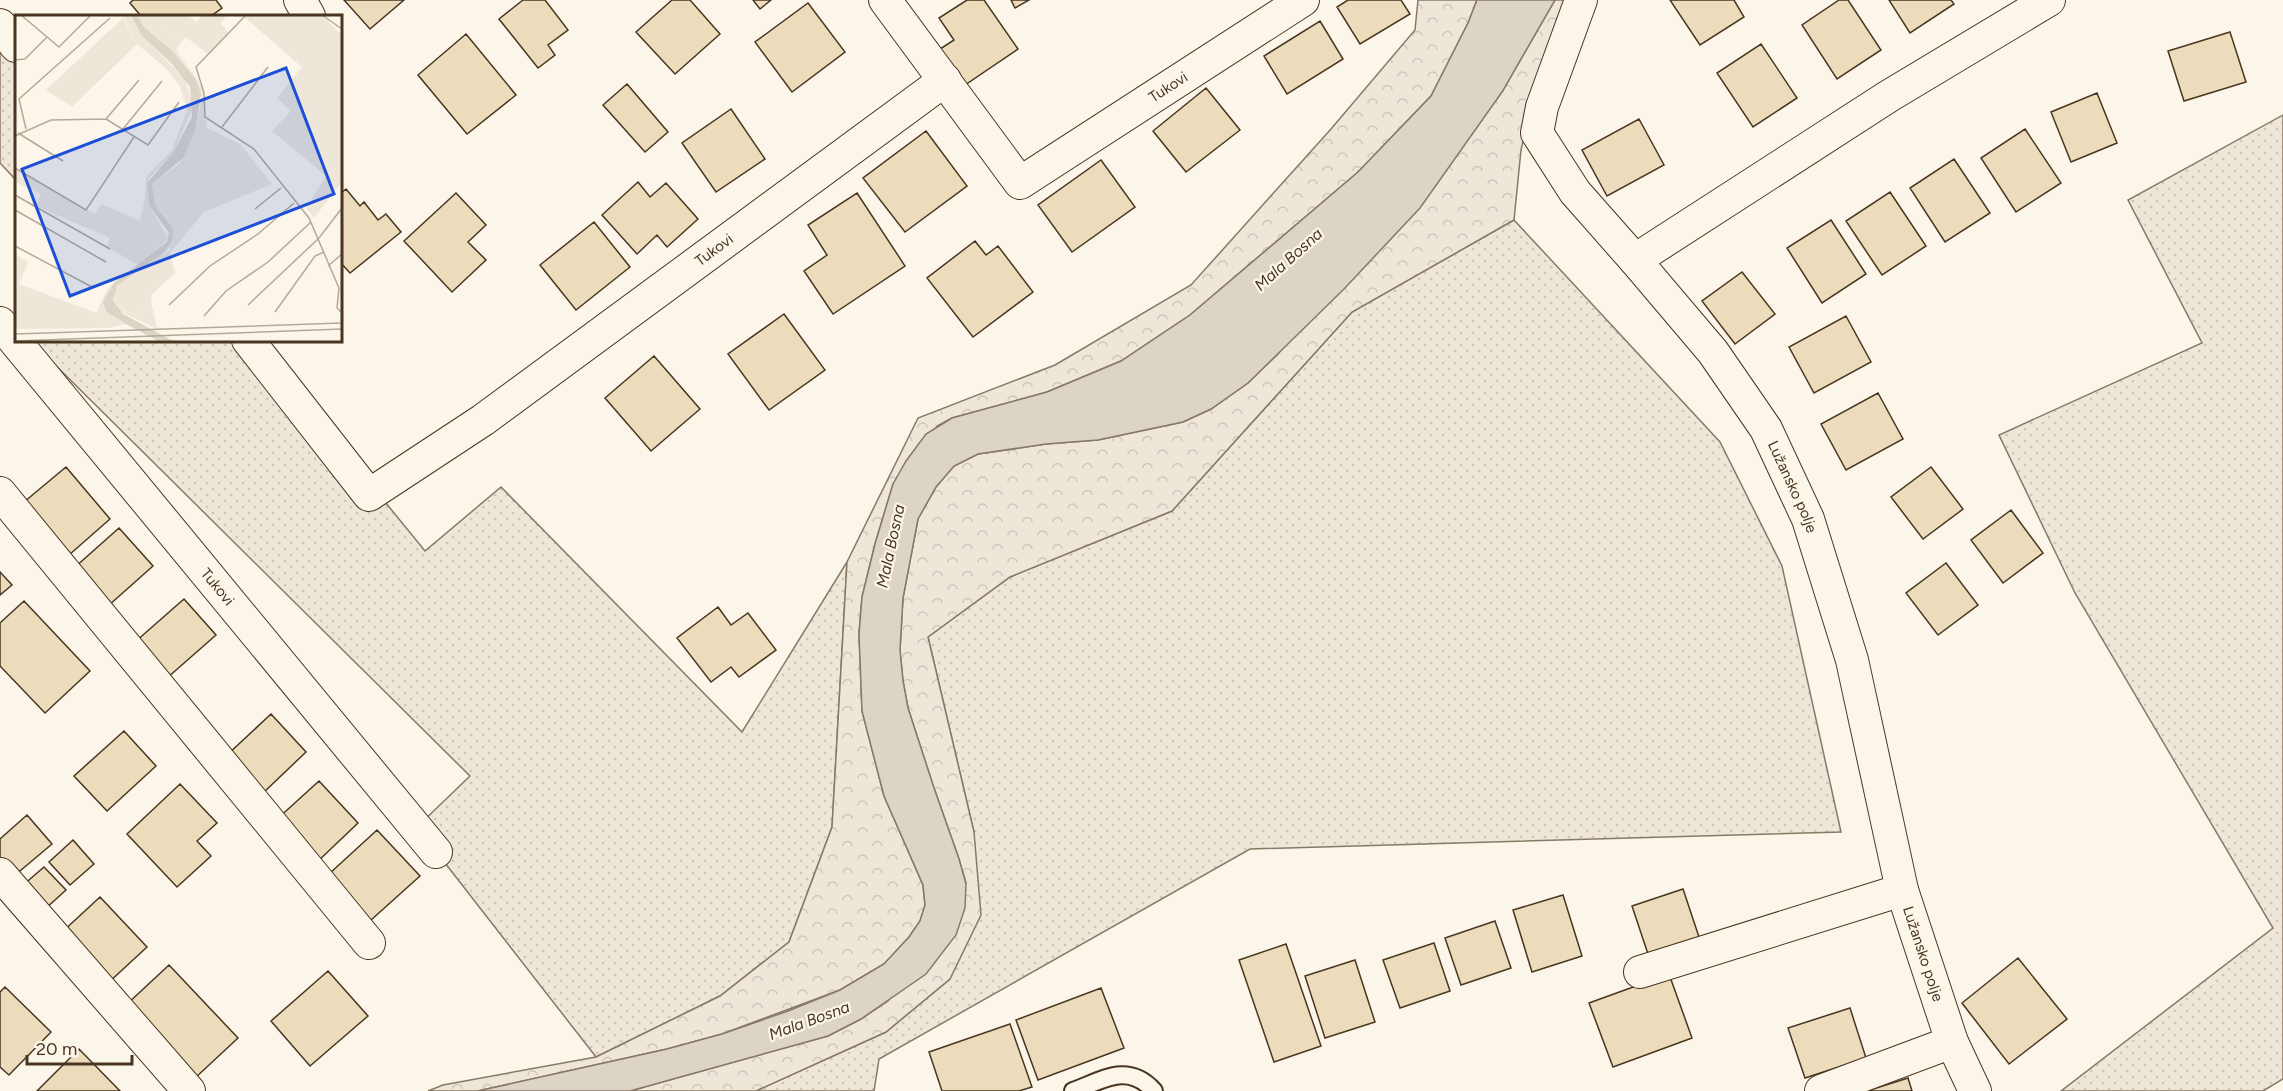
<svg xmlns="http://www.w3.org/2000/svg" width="2283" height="1091" font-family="Figtree,sans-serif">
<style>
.grass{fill:url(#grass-dots);stroke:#887966;stroke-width:1.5}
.forest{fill:url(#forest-crowns);stroke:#887966;stroke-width:1.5}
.water{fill:#dcd4c6;stroke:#887966;stroke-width:1.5}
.building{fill:#ecdcbc;stroke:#4a3520;stroke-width:1.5}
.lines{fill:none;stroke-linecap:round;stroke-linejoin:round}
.service-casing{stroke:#4a3520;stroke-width:20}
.minor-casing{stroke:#4a3520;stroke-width:34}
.service{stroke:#fbf6e9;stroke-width:16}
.minor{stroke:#fbf6e9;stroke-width:32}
.labels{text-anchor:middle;stroke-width:4.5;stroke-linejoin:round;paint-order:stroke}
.street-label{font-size:15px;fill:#4a3520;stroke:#fbf6e9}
.water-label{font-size:16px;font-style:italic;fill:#4a3520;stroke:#fbf6e9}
.inset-road{fill:none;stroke:#b4a999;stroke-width:1.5}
.view{fill:#1d4ed8;fill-opacity:0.15;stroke:#1d4ed8;stroke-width:3}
.inset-edge{fill:none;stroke:#4a3520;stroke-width:3}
</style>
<defs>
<pattern id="grass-dots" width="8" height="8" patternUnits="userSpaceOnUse" patternTransform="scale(1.5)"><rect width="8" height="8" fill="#ede6d9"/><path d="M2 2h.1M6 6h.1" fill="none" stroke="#cdc6ba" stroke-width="1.8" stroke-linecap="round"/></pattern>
<pattern id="forest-crowns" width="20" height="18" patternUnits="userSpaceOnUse" patternTransform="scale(1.5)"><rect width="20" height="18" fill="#ede6d9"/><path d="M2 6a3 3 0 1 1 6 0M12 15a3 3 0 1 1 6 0" fill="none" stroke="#cdc6ba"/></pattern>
</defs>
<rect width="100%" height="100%" fill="#fbf6e9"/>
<!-- grass -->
<path class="grass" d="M 0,30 L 16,50 L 16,180 L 0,163 Z
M 2283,115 L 2283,1079 L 2263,1091 L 2061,1091 L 2273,928 L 2075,593 L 1999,435 L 2202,343 L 2128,200 Z
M 1514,220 L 1720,442 L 1782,566 L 1841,832 L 1250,849 L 879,1059 L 874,1091 L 756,1091 L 886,1032 L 950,979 L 974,832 L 928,637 L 1010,577 L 1172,511 L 1352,312 Z
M 31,341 L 254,341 L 425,551 L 501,487 L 742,732 L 847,562 L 832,827 L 789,942 L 720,996 L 596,1057 L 417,827 L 470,776 Z"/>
<!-- forest -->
<path class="forest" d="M 1418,0 L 1477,0 L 1468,23 L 1431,96 L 1358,172 L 1190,315 L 1121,361 L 1047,392 L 952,418 L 937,426 L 893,484 L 875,544 L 862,597 L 859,633 L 862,711 L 884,796 L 923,885 L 925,905 L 920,921 L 909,937 L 884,964 L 840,990 L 722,1034 L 667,1049 L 478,1091 L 428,1091 L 443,1085 L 596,1057 L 720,996 L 789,942 L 832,827 L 847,562 L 918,418 L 1055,365 L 1191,285 L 1331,129 L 1415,30 Z
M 1555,0 L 1568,0 L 1534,94 L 1521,150 L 1514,220 L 1352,312 L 1172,511 L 1010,577 L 928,637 L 974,832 L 981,915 L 950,979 L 886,1032 L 756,1091 L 630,1091 L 828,1036 L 861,1019 L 888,1001 L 966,883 L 959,859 L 934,788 L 908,708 L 903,681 L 900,650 L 903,598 L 918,519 L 936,487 L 954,466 L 978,454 L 1046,444 L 1098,440 L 1183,422 L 1211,409 L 1248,383 L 1277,355 L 1502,92 Z"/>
<!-- water -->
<path class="water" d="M 1477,0 L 1555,0 L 1502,92 L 1420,208 L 1344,289 L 1248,383 L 1211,409 L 1183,422 L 1098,440 L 1046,444 L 978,454 L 954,466 L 936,487 L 918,519 L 903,598 L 900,650 L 903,681 L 908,708 L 934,788 L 959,859 L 966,884 L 965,908 L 956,935 L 926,974 L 861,1019 L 828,1036 L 630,1091 L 478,1091 L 667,1049 L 722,1034 L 788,1011 L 840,990 L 884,964 L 909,937 L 920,921 L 925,905 L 923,885 L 884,796 L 862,711 L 859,634 L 862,597 L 875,544 L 893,484 L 906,461 L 926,434 L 952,418 L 1047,392 L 1121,361 L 1190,315 L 1358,172 L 1431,96 L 1468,23 Z"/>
<!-- building -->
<path class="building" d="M 133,0 L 216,0 L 222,8 L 211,16 L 141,16 L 130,3 Z
M 344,0 L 404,0 L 370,29 Z
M 523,0 L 545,0 L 568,30 L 548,45 L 555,55 L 538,68 L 499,19 Z
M 672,0 L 690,0 L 720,34 L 675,74 L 636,32 Z
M 753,0 L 771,0 L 760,9 Z
M 967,0 L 984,0 L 1018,49 L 962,87 L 937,51 L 954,40 L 939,18 Z
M 1011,0 L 1029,0 L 1015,8 Z
M 1348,0 L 1401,0 L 1410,14 L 1360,44 L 1337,7 Z
M 1670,0 L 1734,0 L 1744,17 L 1700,45 Z
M 1839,0 L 1848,0 L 1881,50 L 1837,79 L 1802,25 Z
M 1889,0 L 1951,0 L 1954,4 L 1910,33 Z
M 808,3 L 845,52 L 792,92 L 755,42 Z
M 1320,21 L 1343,59 L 1287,94 L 1264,56 Z
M 2230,32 L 2246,82 L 2184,101 L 2168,51 Z
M 466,34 L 516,95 L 467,134 L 418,75 Z
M 1761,44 L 1797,98 L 1753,127 L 1717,73 Z
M 627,84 L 668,132 L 645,152 L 603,105 Z
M 1206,88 L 1240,130 L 1186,172 L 1153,131 Z
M 2097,93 L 2117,143 L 2071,162 L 2051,112 Z
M 731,109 L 765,159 L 716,192 L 682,143 Z
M 1639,119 L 1664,165 L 1607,196 L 1582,150 Z
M 2025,129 L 2061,183 L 2016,212 L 1981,158 Z
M 926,131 L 967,186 L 905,232 L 863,178 Z
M 1954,159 L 1990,213 L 1945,242 L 1910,188 Z
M 1101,160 L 1135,207 L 1072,252 L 1038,205 Z
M 638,182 L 650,197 L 666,183 L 698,219 L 667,247 L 657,235 L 637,254 L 602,215 Z
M 346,189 L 360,206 L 364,202 L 378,220 L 386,214 L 401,232 L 350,273 L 340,262 L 340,194 Z
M 1890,192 L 1926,246 L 1882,275 L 1846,221 Z
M 456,193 L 486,225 L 468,242 L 486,260 L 452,292 L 404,241 Z
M 857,193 L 905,266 L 833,314 L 804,271 L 827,255 L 808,225 Z
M 1831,220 L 1866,274 L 1822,303 L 1787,248 Z
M 594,222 L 630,267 L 576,310 L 540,265 Z
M 975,241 L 986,255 L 998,246 L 1033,292 L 973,337 L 927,278 Z
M 1742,272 L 1775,314 L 1735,344 L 1702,301 Z
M 784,314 L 825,370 L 769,410 L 728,354 Z
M 1846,316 L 1871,362 L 1814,393 L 1789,347 Z
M 654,356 L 700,409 L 651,451 L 605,398 Z
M 1878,393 L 1903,439 L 1846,470 L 1821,424 Z
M 66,467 L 110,519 L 69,555 L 24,502 Z
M 1931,467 L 1963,509 L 1923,539 L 1891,497 Z
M 2011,510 L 2043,553 L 2003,583 L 1971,540 Z
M 119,528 L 153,566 L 108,606 L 74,568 Z
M 1946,563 L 1978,605 L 1938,635 L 1906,593 Z
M 0,572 L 12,585 L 0,595 Z
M 184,599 L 216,635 L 167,678 L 135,642 Z
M 24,601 L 90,671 L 45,713 L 0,666 L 0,623 Z
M 718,607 L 731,625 L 748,613 L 776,650 L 739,677 L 731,667 L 711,682 L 677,638 Z
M 271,714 L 306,752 L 262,794 L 226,756 Z
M 124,731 L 156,766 L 107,811 L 74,776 Z
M 319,781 L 358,823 L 315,864 L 275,821 Z
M 180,784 L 217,823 L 197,841 L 211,856 L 177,887 L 127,834 Z
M 27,815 L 52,844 L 14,876 L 0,860 L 0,839 Z
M 377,830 L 420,876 L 371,920 L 329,874 Z
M 73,840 L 94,864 L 70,885 L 49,862 Z
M 44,867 L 66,890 L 44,910 L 22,886 Z
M 1683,889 L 1699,937 L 1648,954 L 1632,906 Z
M 1563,895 L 1582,956 L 1532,972 L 1513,910 Z
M 100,897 L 147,947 L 107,984 L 60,934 Z
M 1495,921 L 1511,968 L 1461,985 L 1445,938 Z
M 1434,943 L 1450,991 L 1400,1008 L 1383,960 Z
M 1286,944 L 1321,1046 L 1274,1062 L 1239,960 Z
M 2018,958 L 2067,1019 L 2009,1064 L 1962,1003 Z
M 1355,960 L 1375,1022 L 1325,1038 L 1305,976 Z
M 169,965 L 238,1038 L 194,1079 L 125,1006 Z
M 328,971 L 368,1016 L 310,1066 L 271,1021 Z
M 1669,974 L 1692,1038 L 1613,1067 L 1589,1003 Z
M 5,987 L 51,1032 L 9,1075 L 0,1067 L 0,992 Z
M 1101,988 L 1124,1048 L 1038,1080 L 1016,1020 Z
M 1850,1008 L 1866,1058 L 1805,1078 L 1788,1028 Z
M 1010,1024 L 1032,1087 L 1019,1091 L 942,1091 L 929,1052 Z
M 79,1049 L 120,1091 L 37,1091 Z
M 1908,1078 L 1912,1091 L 1867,1091 Z"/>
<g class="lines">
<!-- service casing -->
<g class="service-casing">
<path id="service" d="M 1073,1091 C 1103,1080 1128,1062 1154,1091"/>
</g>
<!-- minor casing -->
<g class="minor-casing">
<g id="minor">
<path d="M 300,0 L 309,16"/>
<path id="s1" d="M 885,0 L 1020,183 L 1303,0"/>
<path id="s2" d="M 1581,0 L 1542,107 L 1537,133 L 1575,192 L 1635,260 L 1713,352 L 1766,429 L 1808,519 L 1852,660 L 1902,890 L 1952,1042 L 1975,1091"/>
<path d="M 0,25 L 16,46"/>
<path d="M 1635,260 L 1889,96 L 2049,0"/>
<path id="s3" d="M 0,323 L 436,852"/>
<path id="s4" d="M 248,340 L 369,495 L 483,420 L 945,80"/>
<path d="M 0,493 L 369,943"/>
<path d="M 0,874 L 189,1091"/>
<path d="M 1640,972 L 1902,890"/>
<path d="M 1821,1091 L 1952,1042"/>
</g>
</g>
<!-- service -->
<use href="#service" class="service"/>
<!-- minor -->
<use href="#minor" class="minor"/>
</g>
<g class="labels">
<!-- street labels -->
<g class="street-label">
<text dy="5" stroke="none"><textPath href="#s1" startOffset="404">Tukovi</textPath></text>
<text dy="5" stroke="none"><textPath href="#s4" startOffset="620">Tukovi</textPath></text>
<text dy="5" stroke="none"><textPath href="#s2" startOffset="579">Lužansko polje</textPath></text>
<text dy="5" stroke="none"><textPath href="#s3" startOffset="342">Tukovi</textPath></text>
<text dy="5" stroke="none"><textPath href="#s2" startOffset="1065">Lužansko polje</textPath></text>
</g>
<!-- water labels -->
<g class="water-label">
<text transform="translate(1288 259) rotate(-42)" y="6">Mala Bosna</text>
<text transform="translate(890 546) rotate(-78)" y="6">Mala Bosna</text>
<text transform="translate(809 1020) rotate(-20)" y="6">Mala Bosna</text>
</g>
</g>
<!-- overview -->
<g transform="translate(15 15)">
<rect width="327" height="327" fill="#fbf6e9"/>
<path d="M 139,0 L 173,0 L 181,7 L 188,0 L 212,0 L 205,9 L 215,18 L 193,39 L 171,22 L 166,28 ZM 227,0 L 306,0 L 327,20 L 327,167 L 299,203 L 291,193 L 311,161 L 257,116 L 276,96 L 262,83 L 287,52 ZM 108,3 L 122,29 L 57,92 L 31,75 ZM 192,113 L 225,129 L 257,169 L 189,197 L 155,238 L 160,258 L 136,280 L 137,291 L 122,300 L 115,299 L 100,288 L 100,283 L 155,235 L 156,208 L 142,187 L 165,161 L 177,130 ZM 0,153 L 80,199 L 86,189 L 125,206 L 130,182 L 140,213 L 140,228 L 123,250 L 92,232 L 95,223 L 21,191 L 26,179 L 0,167 ZM 0,240 L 13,247 L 4,269 L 81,298 L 93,313 L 0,314 Z" fill="#ede6d9"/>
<path d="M 108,0 L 116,0 L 127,21 L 170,64 L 178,92 L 158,138 L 133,164 L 134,190 L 153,223 L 136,242 L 94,275 L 92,297 L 111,309 L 93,313 L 81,298 L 92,275 L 98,268 L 123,250 L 140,229 L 140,213 L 130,182 L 131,162 L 157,135 L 172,95 L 165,71 L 151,53 L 122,29 ZM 122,0 L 139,0 L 166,28 L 161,35 L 187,72 L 192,113 L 177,131 L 165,162 L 142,187 L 161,217 L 160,226 L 137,253 L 100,283 L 100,289 L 115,299 L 122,300 L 137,291 L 142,314 L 101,294 L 98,278 L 105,269 L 148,238 L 158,214 L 140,190 L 137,169 L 165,148 L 180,116 L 187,83 L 174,55 L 129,12 Z" fill="#ede6d9"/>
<path d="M 116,0 L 122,0 L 129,12 L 158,37 L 180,63 L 186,79 L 180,116 L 168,143 L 137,169 L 140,190 L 158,214 L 157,226 L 148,238 L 102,271 L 98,285 L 108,299 L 160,327 L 145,327 L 111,309 L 92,297 L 88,287 L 99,268 L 152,227 L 154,218 L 134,190 L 132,168 L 158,138 L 177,102 L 175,72 L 157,49 L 127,21 Z" fill="#dcd4c6"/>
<path class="inset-road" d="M 6,0 L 44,32 L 76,0M 231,0 L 181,52 L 189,78 L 190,102 L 239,134 L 294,203 L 324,273 L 322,293 L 327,298M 307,0 L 327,14M 0,45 L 10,44 L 32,22M 91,104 L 124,65M 207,112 L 253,52M 11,114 L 4,84 L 95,3M 108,114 L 147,66M 3,118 L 48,146M 0,121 L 36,105 L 91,104 L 133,130 L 164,87M 0,153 L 71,195 L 119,122M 0,180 L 95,234M 240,194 L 266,173M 0,195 L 91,247M 0,231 L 77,272M 313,251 L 327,239M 154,290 L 195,251 L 243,219 L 279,188M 233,290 L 304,223 L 327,193M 260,297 L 300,241 L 309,237M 189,301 L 211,276 L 253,247 L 296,207M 0,319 L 327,308M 0,326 L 327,314"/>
<path class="view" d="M 271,53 L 319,179 L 55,281 L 7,154 Z"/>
<rect width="327" height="327" class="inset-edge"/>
</g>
<!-- scale -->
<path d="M27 1055v9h105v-9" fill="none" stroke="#4a3520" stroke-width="3"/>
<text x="36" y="1055" font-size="18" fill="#4a3520" stroke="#fbf6e9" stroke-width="4.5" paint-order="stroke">20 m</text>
</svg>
